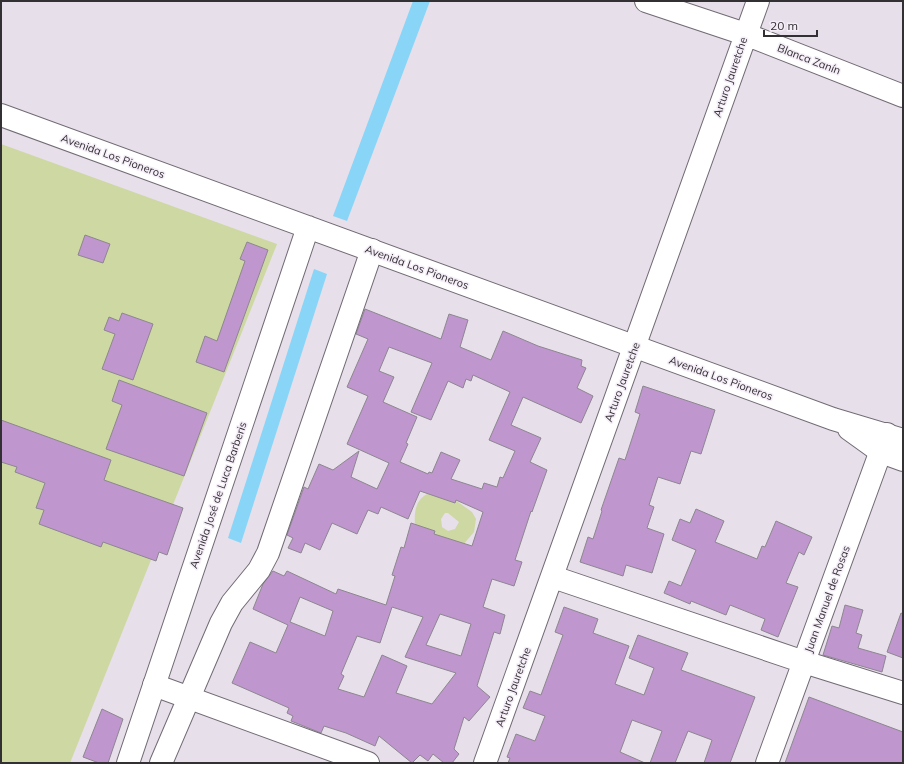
<svg xmlns="http://www.w3.org/2000/svg" width="904" height="764" font-family="Mulish,sans-serif">
<style>
.green{fill:#ced8a2;fill-rule:evenodd}
.water{fill:#88d5f8}
.building{fill:#bf96ce;stroke:#8d8690;fill-rule:evenodd}
.lines{fill:none;stroke-linecap:round;stroke-linejoin:round}
.minor-casing{stroke:#716a74;stroke-width:24}
.major-casing{stroke:#716a74;stroke-width:24}
.minor{stroke:#fff;stroke-width:22}
.major{stroke:#fff;stroke-width:22}
.labels{text-anchor:middle;stroke-width:3;stroke-linejoin:round;paint-order:stroke}
.street-label{font-size:11px;fill:#333034;stroke:#f5edf8}
</style>
<rect width="100%" height="100%" fill="#e7dfea"/>
<!-- green -->
<path class="green" d="M 1,144 L 277,244 L 70,763 L 1,763 Z
M 430,493 L 448,495 L 472,512 L 476,519 L 474,532 L 462,546 L 439,540 L 430,529 L 422,529 L 415,527 C 414,513 415,498 430,493 ZM 445,513 L 448,513 L 459,522 L 455,529 L 448,531 L 442,527 L 441,519 Z"/>
<!-- water -->
<path class="water" d="M 413,1 L 430,1 L 347,221 L 333,216 Z
M 314,269 L 327,274 L 241,543 L 228,538 Z"/>
<!-- building -->
<path class="building" d="M 85,235 L 110,244 L 103,263 L 78,255 Z
M 247,242 L 268,250 L 224,372 L 196,362 L 205,336 L 217,341 L 245,261 L 240,259 Z
M 365,309 L 441,339 L 449,314 L 468,320 L 460,347 L 491,360 L 503,331 L 538,346 L 582,360 L 581,366 L 586,368 L 577,388 L 593,396 L 581,423 L 523,397 L 511,425 L 541,438 L 530,462 L 547,470 L 532,512 L 531,511 L 515,560 L 522,562 L 514,586 L 492,579 L 483,607 L 505,615 L 500,634 L 494,632 L 477,686 L 490,697 L 469,721 L 464,717 L 454,749 L 459,754 L 452,763 L 444,763 L 433,754 L 428,761 L 420,755 L 412,763 L 379,736 L 375,746 L 346,733 L 324,726 L 321,733 L 291,721 L 293,716 L 287,713 L 289,708 L 232,683 L 250,642 L 276,653 L 288,625 L 253,609 L 263,584 L 273,571 L 284,576 L 287,571 L 336,594 L 338,589 L 386,605 L 395,576 L 392,575 L 401,547 L 404,548 L 411,523 L 435,531 L 434,534 L 472,546 L 483,512 L 456,500 L 455,503 L 420,491 L 408,519 L 381,507 L 378,514 L 368,510 L 357,534 L 332,523 L 320,550 L 305,543 L 301,553 L 288,548 L 293,538 L 287,535 L 304,487 L 308,489 L 319,464 L 333,470 L 359,451 L 351,477 L 377,489 L 389,463 L 347,444 L 368,396 L 347,387 L 368,339 L 356,334 ZM 389,347 L 432,363 L 411,412 L 431,420 L 448,381 L 463,388 L 466,379 L 471,381 L 473,375 L 510,392 L 489,440 L 515,451 L 503,478 L 500,477 L 497,487 L 484,483 L 482,489 L 451,479 L 460,460 L 441,452 L 432,473 L 429,472 L 428,474 L 400,462 L 408,444 L 406,443 L 417,417 L 383,402 L 394,377 L 379,371 ZM 300,597 L 333,611 L 325,636 L 290,622 ZM 392,607 L 423,617 L 405,657 L 456,673 L 432,704 L 396,693 L 407,666 L 382,655 L 364,697 L 338,689 L 344,676 L 341,674 L 357,636 L 380,643 ZM 440,614 L 471,624 L 461,656 L 426,645 Z
M 122,313 L 153,324 L 133,380 L 102,369 L 115,334 L 104,330 L 109,317 L 119,321 Z
M 119,380 L 207,413 L 184,476 L 106,449 L 122,405 L 112,401 Z
M 643,386 L 715,410 L 701,454 L 691,451 L 680,484 L 658,477 L 649,505 L 654,507 L 647,528 L 664,534 L 652,573 L 626,565 L 623,576 L 580,562 L 588,537 L 593,539 L 602,511 L 601,510 L 619,458 L 625,460 L 640,414 L 635,412 Z
M 1,420 L 111,460 L 104,480 L 183,508 L 167,555 L 159,552 L 156,561 L 103,542 L 101,547 L 39,524 L 44,510 L 36,508 L 45,483 L 15,472 L 17,467 L 1,462 Z
M 696,509 L 724,521 L 715,542 L 757,559 L 762,546 L 765,547 L 776,521 L 812,537 L 804,555 L 799,552 L 786,583 L 798,587 L 778,637 L 761,630 L 765,619 L 730,605 L 726,615 L 691,601 L 690,604 L 664,593 L 669,581 L 681,586 L 696,550 L 672,540 L 680,519 L 690,523 Z
M 845,605 L 863,610 L 856,633 L 862,635 L 858,648 L 886,656 L 882,672 L 823,655 L 832,626 L 839,628 Z
M 564,607 L 598,619 L 593,633 L 629,646 L 615,684 L 644,695 L 654,668 L 629,658 L 638,635 L 688,653 L 681,670 L 755,697 L 730,763 L 704,763 L 712,740 L 688,731 L 675,763 L 650,763 L 662,731 L 632,720 L 620,752 L 645,763 L 508,763 L 510,758 L 507,757 L 516,734 L 535,741 L 545,716 L 523,708 L 530,691 L 541,695 L 563,635 L 555,632 Z
M 901,613 L 903,614 L 903,658 L 887,652 Z
M 809,697 L 903,732 L 903,763 L 785,763 Z
M 102,709 L 123,719 L 108,763 L 99,763 L 83,757 Z"/>
<g class="lines">
<!-- minor casing -->
<g class="minor-casing">
<path id="minor" d="M 646,1 L 745,34 L 903,96
M 553,577 L 804,662 L 903,693
M 154,685 L 368,763
M 161,763 L 221,623 L 232,603 L 259,570 L 268,553 L 372,250
M 485,763 L 758,1
M 767,763 L 887,434"/>
</g>
<!-- major casing -->
<g class="major-casing">
<path id="major" d="M 1,115 L 833,419 L 903,440
M 849,429 L 881,452 L 903,460
M 128,763 L 308,227"/>
</g>
<!-- minor -->
<use href="#minor" class="minor"/>
<!-- major -->
<use href="#major" class="major"/>
</g>
<g class="labels">
<!-- street labels -->
<g class="street-label">
<text transform="translate(809 59) rotate(21)" y="4">Blanca Zanín</text>
<text transform="translate(730 77) rotate(-71)" y="4">Arturo Jauretche</text>
<text transform="translate(113 156) rotate(20)" y="4">Avenida Los Pioneros</text>
<text transform="translate(417 267) rotate(20)" y="4">Avenida Los Pioneros</text>
<text transform="translate(721 378) rotate(20)" y="4">Avenida Los Pioneros</text>
<text transform="translate(622 382) rotate(-70)" y="4">Arturo Jauretche</text>
<text transform="translate(218 495) rotate(-71)" y="4">Avenida José de Luca Barberis</text>
<text transform="translate(827 599) rotate(-70)" y="4">Juan Manuel de Rosas</text>
<text transform="translate(513 687) rotate(-70)" y="4">Arturo Jauretche</text>
</g>
</g>
<!-- border -->
<rect width="904" height="764" fill="none" stroke="#333034" stroke-width="4"/>
<!-- scale -->
<path d="M764 30v6h53v-6" fill="none" stroke="#333034" stroke-width="2"/>
<text x="770" y="30" font-size="12" fill="#333034" stroke="#f5edf8" stroke-width="3" paint-order="stroke">20 m</text>
</svg>
